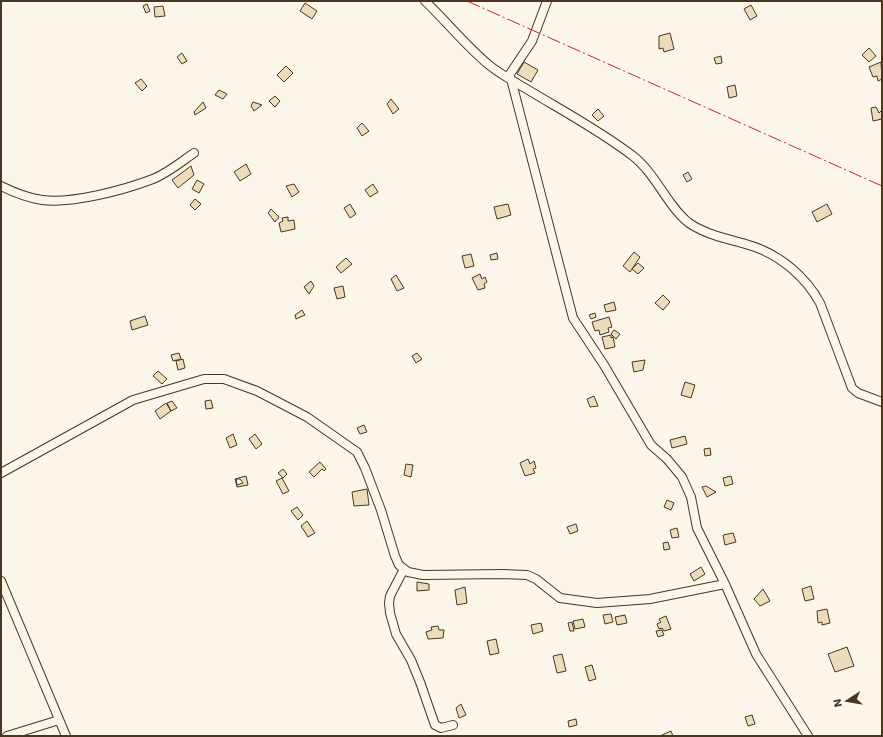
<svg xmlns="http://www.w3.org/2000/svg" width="883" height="737" font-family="'Work Sans',sans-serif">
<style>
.building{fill:#ecdcbc;stroke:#4a3520;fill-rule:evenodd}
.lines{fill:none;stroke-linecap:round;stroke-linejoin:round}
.street-casing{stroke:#4a3520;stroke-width:10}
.street{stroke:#fbf6e9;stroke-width:8}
.power{stroke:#c62828;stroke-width:1;stroke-dasharray:14 3 2 3;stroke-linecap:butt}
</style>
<rect width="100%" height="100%" fill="#fbf6e9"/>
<!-- building -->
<path class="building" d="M 305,3 L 317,11 L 312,19 L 300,11 Z
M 147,4 L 150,11 L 146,13 L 143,6 Z
M 751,5 L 757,16 L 750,20 L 744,9 Z
M 163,6 L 165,16 L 155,17 L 154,7 Z
M 670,33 L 674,49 L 664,52 L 663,48 L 659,49 L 659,36 Z
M 869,48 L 876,56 L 869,62 L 862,55 Z
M 182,53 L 187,61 L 182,64 L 177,57 Z
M 721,56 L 722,63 L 716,64 L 714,58 Z
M 524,62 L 538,70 L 531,82 L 517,74 Z
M 881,62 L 882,79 L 878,81 L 877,76 L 873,77 L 869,67 Z
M 286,66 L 293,73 L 284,82 L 277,75 Z
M 141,79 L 147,86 L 142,91 L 135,83 Z
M 735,85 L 737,96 L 729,98 L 727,87 Z
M 219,90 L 227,94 L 223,99 L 215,95 Z
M 275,96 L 280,101 L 275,107 L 269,101 Z
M 391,99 L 399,109 L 393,114 L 387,104 Z
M 203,102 L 206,108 L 195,115 L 194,112 Z
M 253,102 L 262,105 L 254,111 L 251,106 Z
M 876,107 L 879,113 L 882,110 L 882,119 L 873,121 L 871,108 Z
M 598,109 L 604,116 L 598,121 L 592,115 Z
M 362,123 L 369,131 L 362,136 L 357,128 Z
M 246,164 L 251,174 L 240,181 L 234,172 Z
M 191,166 L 194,175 L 178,188 L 172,180 Z
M 688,172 L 692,179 L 687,182 L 683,175 Z
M 197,180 L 204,184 L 199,193 L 192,189 Z
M 294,184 L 299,192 L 292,197 L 286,186 Z
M 373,184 L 378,192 L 370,197 L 365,190 Z
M 195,199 L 201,204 L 195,210 L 190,205 Z
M 350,204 L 356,214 L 350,218 L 344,208 Z
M 508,204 L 511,215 L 497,219 L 494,207 Z
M 827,204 L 832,214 L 817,222 L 812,212 Z
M 271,209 L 279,217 L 275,222 L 268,213 Z
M 288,217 L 288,221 L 294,220 L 295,229 L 281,232 L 279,223 L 283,221 L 282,218 Z
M 634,252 L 640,257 L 630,272 L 623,266 Z
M 497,253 L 498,259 L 491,260 L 490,255 Z
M 471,254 L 474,266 L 465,268 L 462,256 Z
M 346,258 L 352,264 L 341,273 L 336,267 Z
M 638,263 L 644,268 L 638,274 L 632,269 Z
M 480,274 L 482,279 L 485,277 L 487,282 L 484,284 L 485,288 L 478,290 L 472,278 Z
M 396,275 L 404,288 L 397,291 L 391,279 Z
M 311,281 L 314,286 L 309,294 L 304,287 Z
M 343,286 L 345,297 L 337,299 L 334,288 Z
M 663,295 L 670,302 L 663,310 L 655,303 Z
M 614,302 L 616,310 L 606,312 L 604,305 Z
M 302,310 L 305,315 L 296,319 L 295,315 Z
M 595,313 L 596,317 L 591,319 L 589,315 Z
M 145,316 L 148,325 L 132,330 L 130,321 Z
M 609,317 L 612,327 L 608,328 L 609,332 L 600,335 L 599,330 L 595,331 L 592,322 Z
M 614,330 L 620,334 L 616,339 L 611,334 Z
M 611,335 L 611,338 L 613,337 L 615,347 L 605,349 L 602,337 Z
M 179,353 L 181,359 L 173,361 L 171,355 Z
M 417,353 L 422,359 L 416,363 L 412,356 Z
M 183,359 L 185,368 L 178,370 L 176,361 Z
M 645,360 L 643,370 L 634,372 L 632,362 Z
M 158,371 L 167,379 L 162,384 L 153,376 Z
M 685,382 L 695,385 L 691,398 L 681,395 Z
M 594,396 L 598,406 L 590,407 L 587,399 Z
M 211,400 L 213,408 L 206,409 L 205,401 Z
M 172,401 L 177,408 L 171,411 L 167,403 Z
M 166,403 L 171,411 L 160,419 L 155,411 Z
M 364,425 L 367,432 L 360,434 L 357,428 Z
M 233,434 L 237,445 L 230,448 L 226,438 Z
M 255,434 L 262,444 L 256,449 L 249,439 Z
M 685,436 L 687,444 L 672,448 L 670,440 Z
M 710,448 L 711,455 L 705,456 L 704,449 Z
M 528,459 L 530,464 L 534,461 L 536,468 L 533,469 L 535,473 L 525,476 L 520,463 Z
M 320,462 L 326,469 L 324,471 L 322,469 L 314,477 L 309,472 Z
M 406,464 L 413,465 L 411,477 L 404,475 Z
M 283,469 L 287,474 L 283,478 L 278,473 Z
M 246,476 L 248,485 L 237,487 L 235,479 ZM 236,479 L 240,479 L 243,483 L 237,485 Z
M 731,476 L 733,484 L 725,486 L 723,478 Z
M 282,478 L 289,491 L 283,494 L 276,481 Z
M 706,486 L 716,492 L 707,497 L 702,487 Z
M 367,489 L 369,505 L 354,506 L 352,492 Z
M 667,500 L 674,503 L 671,510 L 664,507 Z
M 297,507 L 303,515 L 298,520 L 291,511 Z
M 307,521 L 315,533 L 308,537 L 301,526 Z
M 576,524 L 578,531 L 570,534 L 567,527 Z
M 677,528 L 679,537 L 672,538 L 670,530 Z
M 733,533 L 736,542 L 725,545 L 723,535 Z
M 668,542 L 670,549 L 664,550 L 663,543 Z
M 701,567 L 705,574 L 694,581 L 690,574 Z
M 417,582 L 429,584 L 429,590 L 417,591 Z
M 811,586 L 814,599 L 805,601 L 802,589 Z
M 465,587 L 467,603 L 457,605 L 455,590 Z
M 763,589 L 770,601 L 760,606 L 754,599 Z
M 827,609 L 830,623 L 822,625 L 822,622 L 818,623 L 817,611 Z
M 611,614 L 613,622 L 605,624 L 603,615 Z
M 625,615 L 627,623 L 617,625 L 615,617 Z
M 666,616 L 671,629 L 664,631 L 662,628 L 659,629 L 657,624 L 661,622 L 659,619 Z
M 583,619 L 585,627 L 575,629 L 573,621 Z
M 572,622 L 574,631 L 570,631 L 568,623 Z
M 541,623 L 543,631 L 533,634 L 531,625 Z
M 438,626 L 439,630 L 444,630 L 443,638 L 428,639 L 426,632 L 432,630 L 431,627 Z
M 662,630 L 664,635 L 658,637 L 656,631 Z
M 496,639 L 499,653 L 490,655 L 487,641 Z
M 847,647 L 854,666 L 835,672 L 828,654 Z
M 562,654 L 566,671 L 557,673 L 553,656 Z
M 592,665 L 596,679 L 589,681 L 585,667 Z
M 461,704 L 466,715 L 459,718 L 456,708 Z
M 752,715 L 755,724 L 748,726 L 745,717 Z
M 576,719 L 577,725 L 569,727 L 568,721 Z
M 671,731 L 673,736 L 663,736 L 662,735 Z"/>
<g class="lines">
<!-- street casing -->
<g class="street-casing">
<path id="street" d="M 425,1 C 447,22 466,46 489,65 C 500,74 513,81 525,88 C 561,110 599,130 633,156 C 656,174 668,207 689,223 C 708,236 731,239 752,246 C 780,255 806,277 820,303 L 852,388 L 858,393 L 882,402
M 508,77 L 532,41 L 547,1
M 511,79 L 573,318 L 604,365 L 651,445 L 667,459 L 682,477 L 691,497 L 697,528 L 725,584 L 756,654 L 808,736
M 1,186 C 13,192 28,198 42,200 C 72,204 124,190 153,179 C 168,173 181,162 194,153
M 1,473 L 133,400 L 204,379 L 224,379 L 257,391 L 307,417 L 357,452 L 365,468 L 381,510 L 395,556 L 399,565 L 408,572 L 423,575 L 502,574 L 527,575 L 536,579 L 560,598 L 597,603 L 650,599 L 725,584
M 404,569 L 390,596 L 389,603 L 390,613 L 396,634 L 411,660 L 420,682 L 435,725 L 441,728 L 453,725
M 1,581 L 66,736
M 7,736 L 59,720"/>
</g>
<!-- street -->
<use href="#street" class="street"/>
<!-- power -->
<path class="power" d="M 467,1 L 882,186"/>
</g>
<!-- border -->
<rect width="883" height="737" fill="none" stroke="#4a3520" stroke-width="4"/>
<!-- north arrow -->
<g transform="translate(847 701) rotate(258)" stroke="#fbf6e9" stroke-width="3" paint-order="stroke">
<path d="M0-3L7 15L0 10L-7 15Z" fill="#4a3520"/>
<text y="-6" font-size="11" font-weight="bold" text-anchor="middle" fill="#4a3520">N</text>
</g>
</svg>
